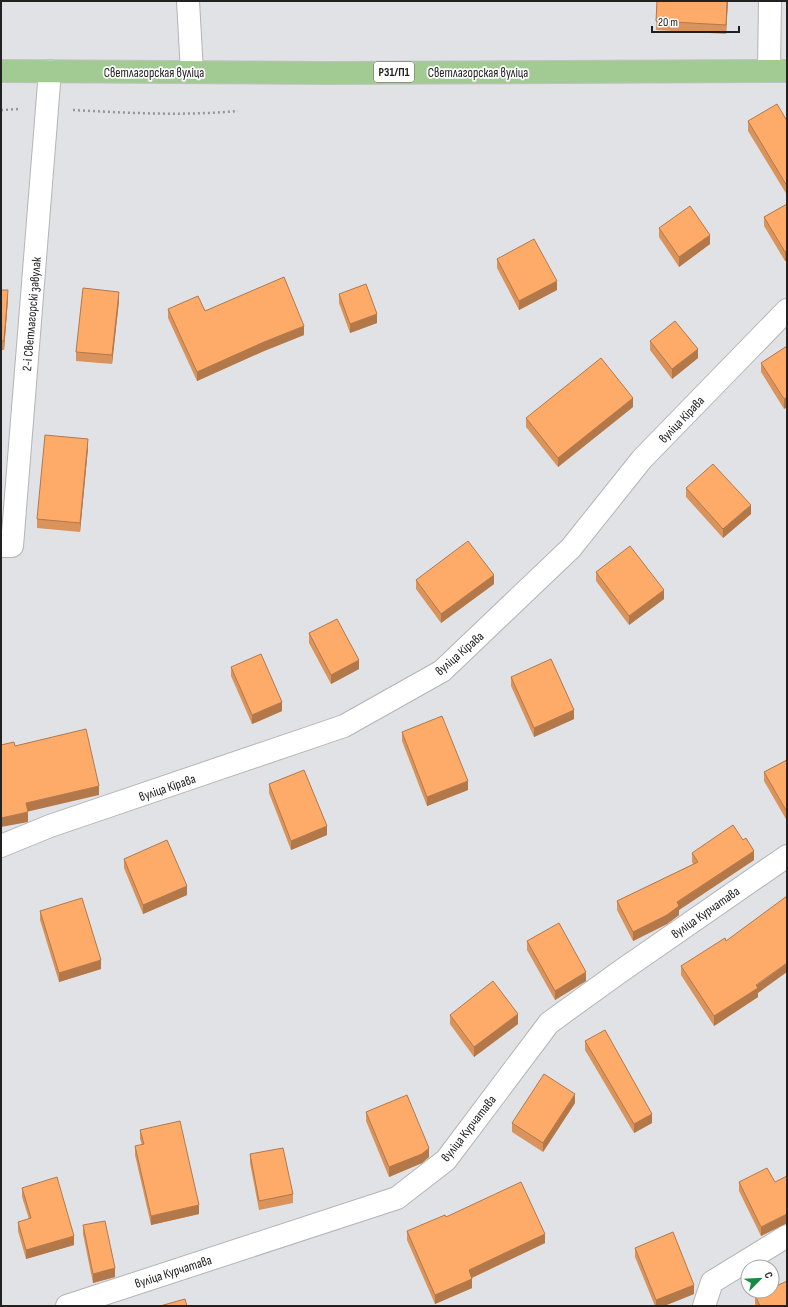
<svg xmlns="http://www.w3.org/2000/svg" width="788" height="1307" font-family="'Sofia Sans Condensed',sans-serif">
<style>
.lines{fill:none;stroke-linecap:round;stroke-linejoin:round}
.street-casing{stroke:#b3b4b7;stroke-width:24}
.primary-casing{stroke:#c1c1c1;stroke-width:24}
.path{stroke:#959699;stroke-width:2.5;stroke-dasharray:2 3;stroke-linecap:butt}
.street{stroke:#fff;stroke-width:22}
.primary{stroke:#a1cb92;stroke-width:22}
.wall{fill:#da935a}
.shaded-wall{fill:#b2784a}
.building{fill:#feab69;stroke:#b2784a}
.labels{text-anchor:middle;stroke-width:3.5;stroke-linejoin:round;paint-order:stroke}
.shield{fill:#fff;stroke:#646464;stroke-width:1}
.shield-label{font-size:12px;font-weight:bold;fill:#212122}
.street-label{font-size:13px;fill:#212122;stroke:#fff}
</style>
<rect width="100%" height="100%" fill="#e1e2e6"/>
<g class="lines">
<!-- street casing -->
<g class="street-casing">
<path id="street" d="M 188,1 L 192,72
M 769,70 L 770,1
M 1,546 L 12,546 L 50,71
M 1,846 L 50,826 L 344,726 L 442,671 L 571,548 L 642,459 L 787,310
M 67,1306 L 397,1198 L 446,1160 L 549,1023 L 621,971 L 787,856
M 704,1306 L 712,1282 L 787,1236"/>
</g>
<!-- primary casing -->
<g class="primary-casing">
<path id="primary" d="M 1,71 L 329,73 L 787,71"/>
</g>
<!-- path -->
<path class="path" d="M 1,110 L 20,109
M 73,110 C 128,113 183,116 238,111"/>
<!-- street -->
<use href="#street" class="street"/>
<!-- primary -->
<use href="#primary" class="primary"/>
</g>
<!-- wall -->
<path class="wall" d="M 657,1 L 728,1 L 726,34 L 656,30 Z
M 748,121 L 787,121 L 787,195 L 748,131 Z
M 787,204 L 787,260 L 785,261 L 764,226 L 764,217 Z
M 659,228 L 710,244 L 679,267 L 659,237 Z
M 497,259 L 557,290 L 519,310 L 497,268 Z
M 1,290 L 8,299 L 4,350 L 1,350 Z
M 339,294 L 377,323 L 350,333 L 339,303 Z
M 119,301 L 112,364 L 76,361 L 76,352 Z
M 168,309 L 304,335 L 264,351 L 197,381 L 168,318 Z
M 650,341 L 698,358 L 672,379 L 650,350 Z
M 787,346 L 787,407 L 784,409 L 761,372 L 761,363 Z
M 633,407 L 558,467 L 526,427 L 526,418 Z
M 88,448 L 80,532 L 37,528 L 37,519 Z
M 686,488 L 751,514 L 723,538 L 686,497 Z
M 596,572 L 664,599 L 629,625 L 596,581 Z
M 416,580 L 494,584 L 441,623 L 416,589 Z
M 309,633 L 359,669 L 331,684 L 309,643 Z
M 231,667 L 282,711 L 252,724 L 231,676 Z
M 511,677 L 574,719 L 534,737 L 511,686 Z
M 402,732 L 468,790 L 427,806 L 402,741 Z
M 787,760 L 787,821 L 764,781 L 764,772 Z
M 269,784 L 327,835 L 291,850 L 269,793 Z
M 692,853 L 754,860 L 679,910 L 679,915 L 667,924 L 633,941 L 617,910 L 617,901 L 693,864 L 692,862 Z
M 124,859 L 187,895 L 143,914 L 124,868 Z
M 40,911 L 101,969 L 59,982 L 40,920 Z
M 527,941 L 586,981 L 555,1000 L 527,950 Z
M 726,941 L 758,993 L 758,997 L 714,1026 L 681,975 L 681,966 Z
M 450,1015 L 518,1024 L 474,1057 L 450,1024 Z
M 585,1041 L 652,1123 L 634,1133 L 585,1050 Z
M 575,1103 L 543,1152 L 512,1132 L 512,1123 Z
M 366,1112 L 429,1157 L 422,1163 L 389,1177 L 366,1121 Z
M 140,1130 L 199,1214 L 151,1225 L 135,1155 L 135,1146 L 142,1145 L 140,1139 Z
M 250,1154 L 293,1194 L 293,1203 L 259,1210 L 250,1163 Z
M 787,1176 L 787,1223 L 761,1236 L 739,1191 L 739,1182 L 775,1182 Z
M 22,1188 L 74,1245 L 26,1259 L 18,1231 L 18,1222 L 29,1219 L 22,1197 Z
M 446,1217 L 545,1243 L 472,1278 L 472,1288 L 435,1304 L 407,1240 L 407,1231 Z
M 83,1225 L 115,1277 L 93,1283 L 83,1234 Z
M 635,1248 L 694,1294 L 664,1306 L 655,1306 L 635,1257 Z
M 755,1295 L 787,1306 L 756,1306 L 755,1304 Z"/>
<!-- shaded-wall -->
<path class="shaded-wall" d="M 727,1 L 728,1 L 726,34 L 726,25 Z
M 710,235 L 710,244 L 679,267 L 679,257 Z
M 787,251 L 787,260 L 785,261 L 785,252 Z
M 557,281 L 557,290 L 519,310 L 519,301 Z
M 8,290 L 8,299 L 4,350 L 4,341 Z
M 119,292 L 119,301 L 112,364 L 112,355 Z
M 377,314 L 377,323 L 350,333 L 350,324 Z
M 304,326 L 304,335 L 264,351 L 197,381 L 197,372 L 264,342 Z
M 698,349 L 698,358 L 672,379 L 672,369 Z
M 787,397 L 787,407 L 784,409 L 784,399 Z
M 633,398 L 633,407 L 558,467 L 558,458 Z
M 88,439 L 88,448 L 80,532 L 80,523 Z
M 751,505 L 751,514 L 723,538 L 723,529 Z
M 494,575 L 494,584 L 441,623 L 441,614 Z
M 664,590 L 664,599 L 629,625 L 629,616 Z
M 359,660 L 359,669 L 331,684 L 331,675 Z
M 282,702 L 282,711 L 252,724 L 252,715 Z
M 574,710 L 574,719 L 534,737 L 534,728 Z
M 468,781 L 468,790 L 427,806 L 427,797 Z
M 99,786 L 99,795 L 26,812 L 26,803 Z
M 28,812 L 28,822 L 1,827 L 1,818 Z
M 327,826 L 327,835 L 291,850 L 291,841 Z
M 754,851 L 754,860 L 679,910 L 679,915 L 667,924 L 633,941 L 633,932 Z
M 187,886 L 187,895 L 143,914 L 143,905 Z
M 101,960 L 101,969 L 59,982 L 59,973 Z
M 787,963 L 787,972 L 758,993 L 758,997 L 714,1026 L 714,1016 Z
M 586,972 L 586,981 L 555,1000 L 555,991 Z
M 518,1014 L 518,1024 L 474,1057 L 474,1047 Z
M 575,1094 L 575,1103 L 543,1152 L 543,1143 Z
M 652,1114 L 652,1123 L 634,1133 L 634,1124 Z
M 429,1148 L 429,1157 L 422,1163 L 389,1177 L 389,1167 Z
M 199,1205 L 199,1214 L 151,1225 L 151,1216 Z
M 787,1214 L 787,1223 L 761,1236 L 761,1227 Z
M 545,1234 L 545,1243 L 469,1279 L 469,1270 Z
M 74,1236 L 74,1245 L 26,1259 L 26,1250 Z
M 115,1268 L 115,1277 L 93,1283 L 93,1274 Z
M 472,1279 L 472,1288 L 435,1304 L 435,1295 Z
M 694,1285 L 694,1294 L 664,1306 L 656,1306 L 656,1300 Z"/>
<!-- building -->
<path class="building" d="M 657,1 L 727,1 L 726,25 L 656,21 Z
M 777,104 L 787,121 L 787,186 L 748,121 Z
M 787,204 L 787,251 L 785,252 L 764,217 Z
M 690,206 L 710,235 L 679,257 L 659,228 Z
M 534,239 L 557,281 L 519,301 L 497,259 Z
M 284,277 L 304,326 L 264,342 L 197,372 L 168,309 L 198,296 L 205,311 Z
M 366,284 L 377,314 L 350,324 L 339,294 Z
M 83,288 L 119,292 L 112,355 L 76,352 Z
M 1,290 L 8,290 L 4,341 L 1,341 Z
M 675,321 L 698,349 L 672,369 L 650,341 Z
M 787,346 L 787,397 L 784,399 L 761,363 Z
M 601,358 L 633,398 L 558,458 L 526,418 Z
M 45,435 L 88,439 L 80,523 L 37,519 Z
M 713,464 L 751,505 L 723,529 L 686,488 Z
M 468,541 L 494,575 L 441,614 L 416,580 Z
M 630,546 L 664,590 L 629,616 L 596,572 Z
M 337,619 L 359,660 L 331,675 L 309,633 Z
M 261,654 L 282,702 L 252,715 L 231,667 Z
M 551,659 L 574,710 L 534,728 L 511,677 Z
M 442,716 L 468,781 L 427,797 L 402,732 Z
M 86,729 L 99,786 L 26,803 L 28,812 L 1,818 L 1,745 L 14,742 L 15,746 Z
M 787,760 L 787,812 L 764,772 Z
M 304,770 L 327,826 L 291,841 L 269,784 Z
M 733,825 L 743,840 L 746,838 L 754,851 L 677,902 L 679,906 L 667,915 L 633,932 L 617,901 L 698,862 L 692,853 Z
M 167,840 L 187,886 L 143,905 L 124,859 Z
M 787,896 L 787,963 L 756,985 L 758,988 L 714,1016 L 681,966 L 725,938 L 726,941 Z
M 82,898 L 101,960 L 59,973 L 40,911 Z
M 559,923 L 586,972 L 555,991 L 527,941 Z
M 493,981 L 518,1014 L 474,1047 L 450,1015 Z
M 605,1030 L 652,1114 L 634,1124 L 585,1041 Z
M 544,1074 L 575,1094 L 543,1143 L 512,1123 Z
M 407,1095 L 429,1148 L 422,1154 L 389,1167 L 366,1112 Z
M 180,1121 L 199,1205 L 151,1216 L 135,1146 L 144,1144 L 140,1130 Z
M 283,1148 L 293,1194 L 259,1201 L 250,1154 Z
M 767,1168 L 775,1182 L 787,1176 L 787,1214 L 761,1227 L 739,1182 Z
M 57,1177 L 74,1236 L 26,1250 L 18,1222 L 31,1218 L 22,1188 Z
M 521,1182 L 545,1234 L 469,1270 L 472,1279 L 435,1295 L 407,1231 L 445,1215 L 446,1217 Z
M 105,1221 L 115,1268 L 93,1274 L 83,1225 Z
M 673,1232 L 694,1285 L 656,1300 L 635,1248 Z
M 787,1281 L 787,1306 L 760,1306 L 755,1295 L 764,1291 L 772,1291 L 772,1288 Z
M 185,1299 L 187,1306 L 160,1306 Z"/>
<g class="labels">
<!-- shield labels -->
<rect class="shield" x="374" y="62" width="40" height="20" rx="3"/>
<g class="shield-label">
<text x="394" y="76">Р31/П1</text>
</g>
<!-- street labels -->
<g class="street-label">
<text x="154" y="77">Светлагорская вуліца</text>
<text x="478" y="77">Светлагорская вуліца</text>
<text transform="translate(31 314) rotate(-85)" y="5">2-і Светлагорскі завулак</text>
<text transform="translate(681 419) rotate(-46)" y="5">вуліца Кірава</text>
<text transform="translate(459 653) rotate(-41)" y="5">вуліца Кірава</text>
<text transform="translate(167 787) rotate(-19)" y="5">вуліца Кірава</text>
<text transform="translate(705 912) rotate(-35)" y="5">вуліца Курчатава</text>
<text transform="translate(468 1128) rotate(-52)" y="5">вуліца Курчатава</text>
<text transform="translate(173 1271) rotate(-18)" y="5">вуліца Курчатава</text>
</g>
</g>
<!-- border -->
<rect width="788" height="1307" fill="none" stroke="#212122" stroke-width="4"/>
<!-- north arrow -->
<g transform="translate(760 1279) rotate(66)"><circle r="19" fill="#ffffff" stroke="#a6a6a7"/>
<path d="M0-3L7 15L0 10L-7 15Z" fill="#188a43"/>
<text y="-6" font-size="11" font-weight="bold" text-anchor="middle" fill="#212122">С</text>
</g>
<!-- scale -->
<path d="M652 26v6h87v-6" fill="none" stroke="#212122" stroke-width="2"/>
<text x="658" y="26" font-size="12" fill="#212122" stroke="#ffffff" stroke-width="3" paint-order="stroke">20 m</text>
</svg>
